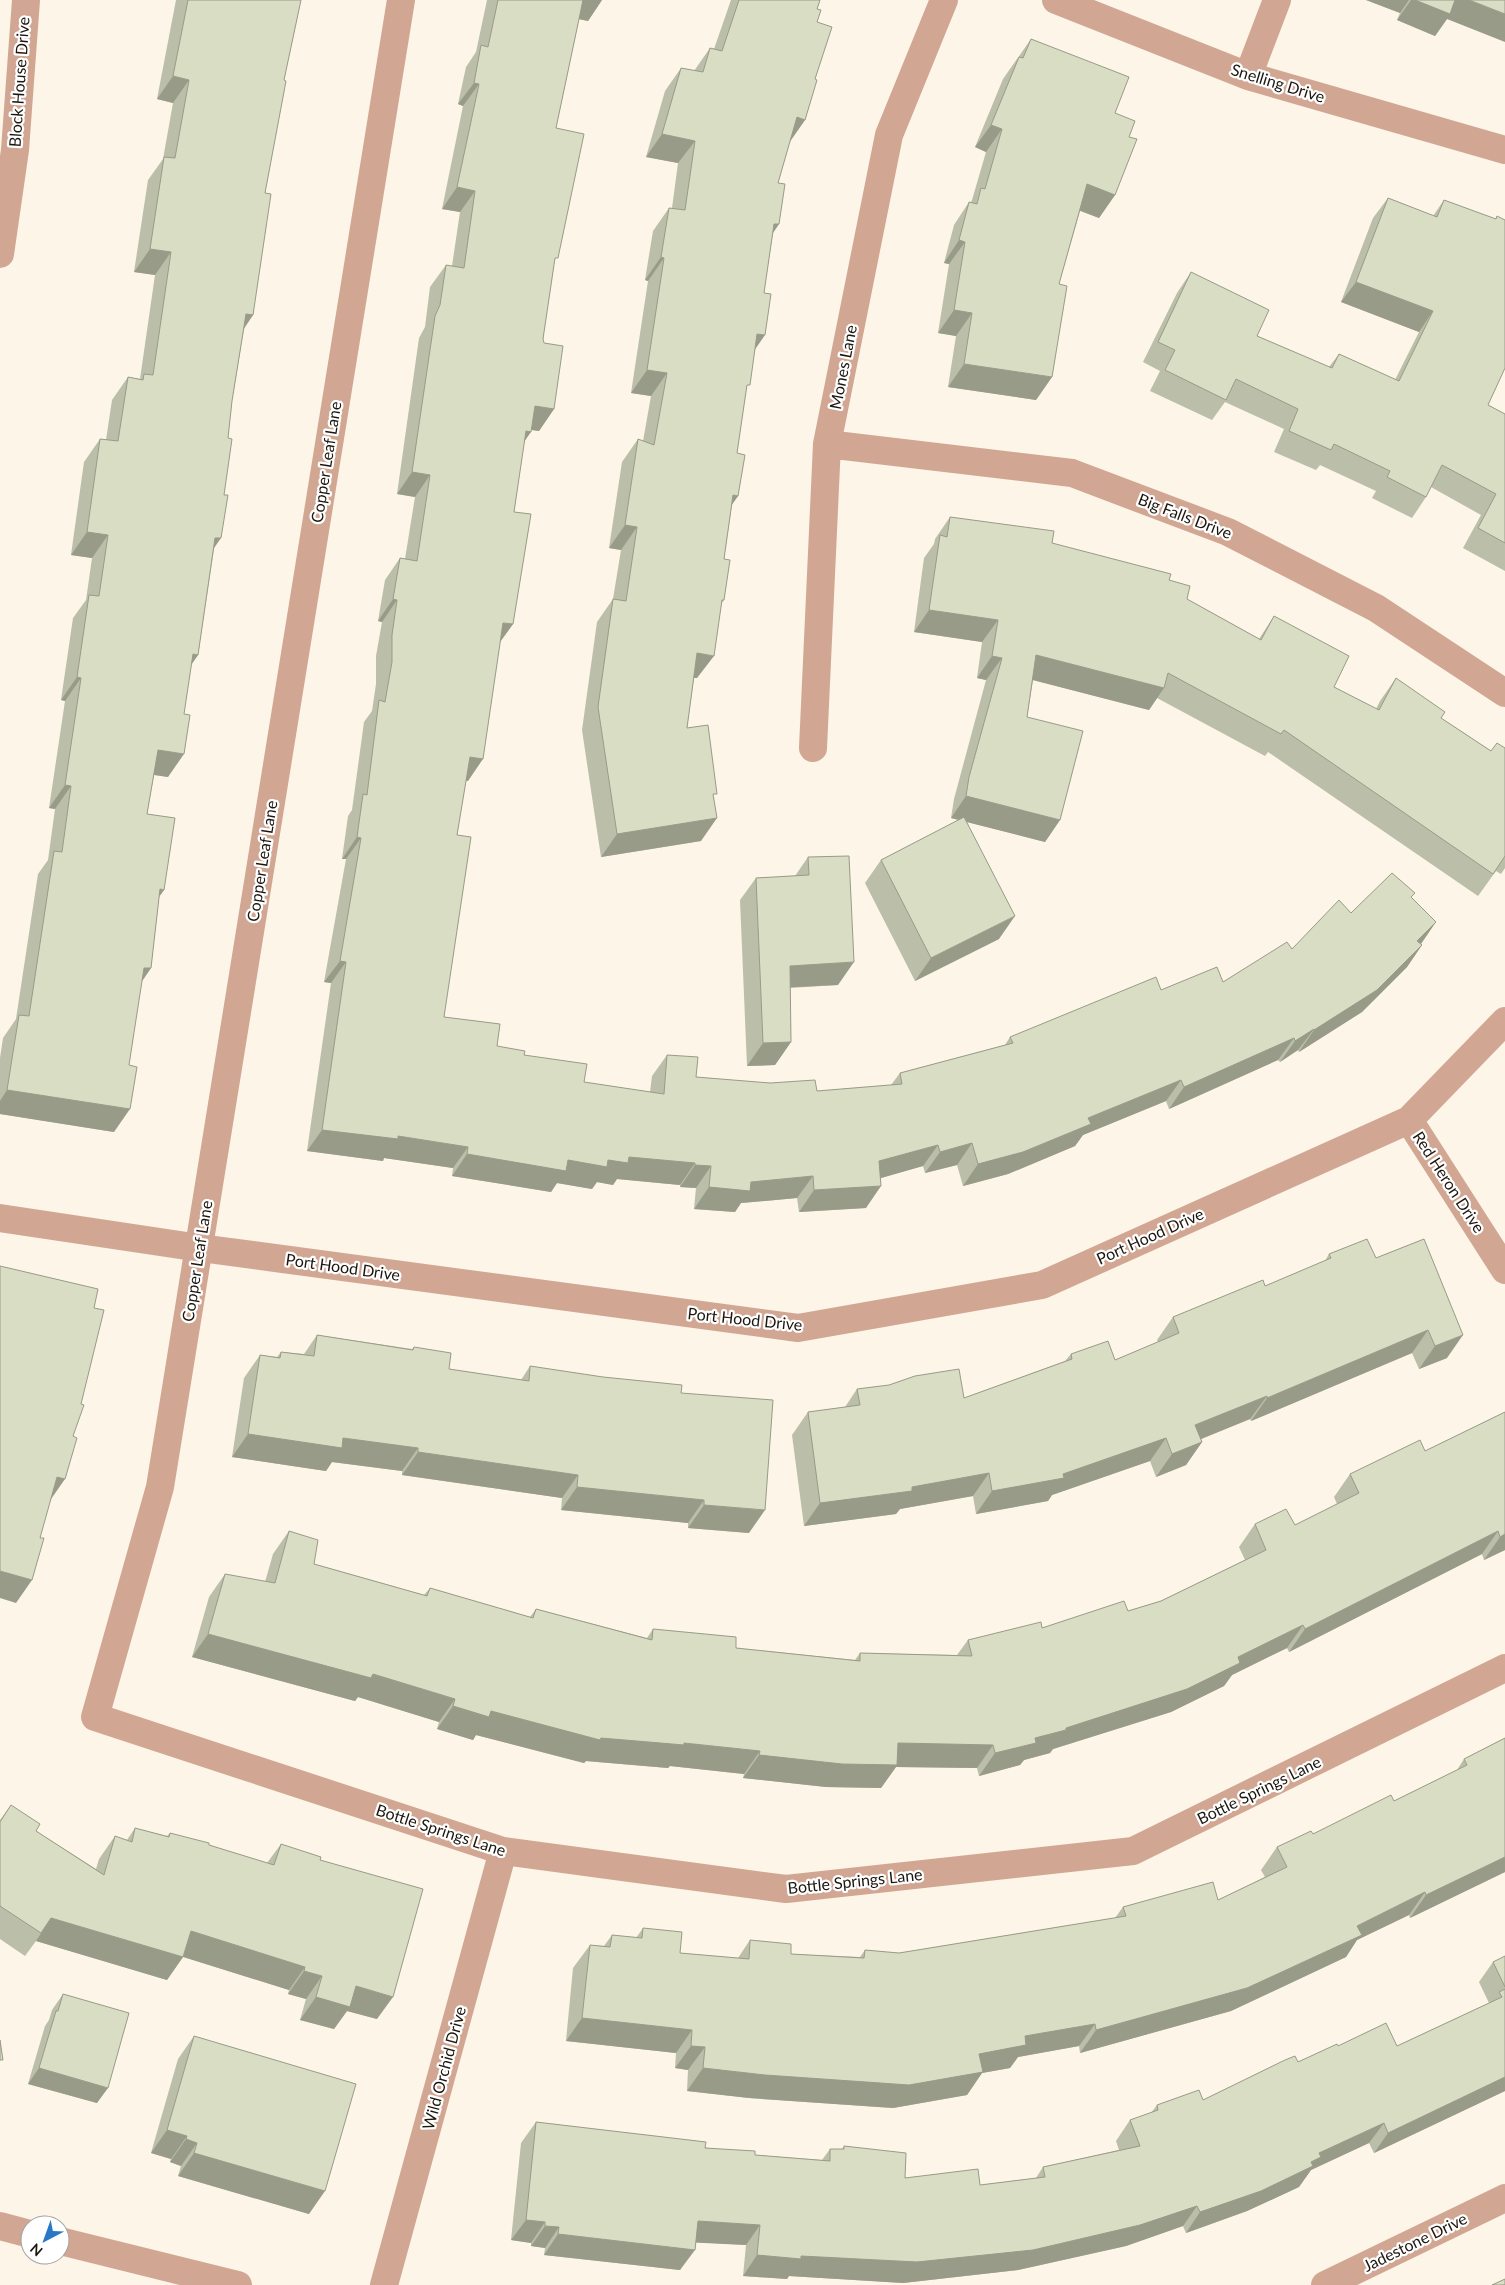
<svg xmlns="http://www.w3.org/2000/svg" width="1505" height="2285" font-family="Lato,sans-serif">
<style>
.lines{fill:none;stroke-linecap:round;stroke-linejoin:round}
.minor{stroke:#d1a794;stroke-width:28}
.wall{fill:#bbbea8}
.shaded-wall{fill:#989b88}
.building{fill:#d9ddc3;stroke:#989b88}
.labels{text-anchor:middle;stroke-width:4.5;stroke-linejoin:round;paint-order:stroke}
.street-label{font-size:16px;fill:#1b160e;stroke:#fff}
</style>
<rect width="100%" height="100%" fill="#fdf5e7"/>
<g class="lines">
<!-- minor -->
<path class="minor" d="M 401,0 L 160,1487 L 95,1717 L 503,1851 L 786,1889 L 1133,1851 L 1505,1668
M 1056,0 L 1248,76 L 1505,150
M 1248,76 L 1277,0
M 0,254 L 15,150 L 26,0
M 827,444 L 1072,473 L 1228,532 L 1376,608 L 1505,693
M 813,748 L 827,444 L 889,135 L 944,0
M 1409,1120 L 1505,1270
M 0,1218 L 200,1248 L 798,1328 L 1042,1285 L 1409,1120 L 1505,1021
M 0,2226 L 30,2234
M 60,2241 L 238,2285
M 384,2285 L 503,1851
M 1325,2285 L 1505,2198"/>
</g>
<!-- wall -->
<path class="wall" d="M 176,0 L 301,0 L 284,80 L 265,193 L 253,315 L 244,329 L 232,401 L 214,549 L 198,655 L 191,665 L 168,777 L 154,775 L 147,814 L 164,890 L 159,897 L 151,968 L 141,983 L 114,1132 L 0,1114 L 0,1058 L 3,1038 L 16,1019 L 38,874 L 48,860 L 55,809 L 49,808 L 65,701 L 61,700 L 73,618 L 86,600 L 92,558 L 71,555 L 84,462 L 100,439 L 106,440 L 112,400 L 128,377 L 140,379 L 155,275 L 134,272 L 148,180 L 163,159 L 173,103 L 157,99 Z
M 487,0 L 602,0 L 588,21 L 579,19 L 556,128 L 554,264 L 543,339 L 554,409 L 539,431 L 531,430 L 524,442 L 514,512 L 513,624 L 500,642 L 468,781 L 466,781 L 457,835 L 444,1017 L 497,1046 L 524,1055 L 584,1082 L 650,1092 L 652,1076 L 667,1055 L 696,1077 L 817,1091 L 891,1085 L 900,1073 L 1005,1045 L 1010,1037 L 1161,990 L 1223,982 L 1292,949 L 1351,913 L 1412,898 L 1421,944 L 1422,945 L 1407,967 L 1362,1012 L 1299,1052 L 1298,1050 L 1280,1062 L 1278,1060 L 1169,1109 L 1166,1101 L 1083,1135 L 1075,1146 L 1008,1174 L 963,1186 L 957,1165 L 925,1173 L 923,1166 L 880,1178 L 866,1208 L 799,1212 L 797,1198 L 741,1203 L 735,1212 L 694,1209 L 696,1188 L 680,1187 L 680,1185 L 617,1179 L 613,1185 L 597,1182 L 592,1189 L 557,1183 L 551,1192 L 452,1176 L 453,1168 L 384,1158 L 383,1161 L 307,1151 L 331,983 L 324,982 L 346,859 L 342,859 L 348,816 L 352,810 L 364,722 L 372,711 L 376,684 L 376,656 L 382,622 L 378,621 L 385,580 L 400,558 L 405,559 L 415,497 L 397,494 L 419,338 L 425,327 L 430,287 L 446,265 L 452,266 L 460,212 L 442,209 L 463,106 L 458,104 L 466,67 L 476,52 Z
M 731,0 L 820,0 L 817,9 L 815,79 L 805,120 L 790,141 L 778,183 L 779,224 L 773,233 L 755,348 L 746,390 L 737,453 L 738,496 L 732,504 L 724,559 L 724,600 L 721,604 L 697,678 L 694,678 L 687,728 L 714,798 L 701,841 L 601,857 L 582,730 L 597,622 L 613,599 L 621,550 L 609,548 L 622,462 L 638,439 L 643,441 L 651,396 L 631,393 L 648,281 L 645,280 L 653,231 L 669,208 L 672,208 L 678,163 L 646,157 L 665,91 L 681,68 L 694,71 L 710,48 L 714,49 Z
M 1366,0 L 1505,0 L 1447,19 L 1435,36 L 1397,20 L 1400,13 Z
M 1031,39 L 1115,113 L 1129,137 L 1115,195 L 1099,218 L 1080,211 L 1059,284 L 1052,377 L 1036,400 L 948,387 L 956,336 L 938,333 L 949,264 L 944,263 L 954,225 L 969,202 L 971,202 L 972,200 L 986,152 L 975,147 L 1003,79 Z
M 1388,198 L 1433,216 L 1444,200 L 1495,219 L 1497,216 L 1488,405 L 1505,414 L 1505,571 L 1463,548 L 1481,515 L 1431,487 L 1426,497 L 1412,518 L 1372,498 L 1376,491 L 1320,465 L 1316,470 L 1274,452 L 1284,429 L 1225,402 L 1212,420 L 1150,391 L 1160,371 L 1143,362 L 1177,293 L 1191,272 L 1257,336 L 1329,367 L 1339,354 L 1395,380 L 1419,332 L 1341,302 L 1373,218 Z
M 950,517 L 1052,543 L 1169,580 L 1187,599 L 1259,639 L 1274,616 L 1334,687 L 1376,709 L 1380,701 L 1396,678 L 1441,718 L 1491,751 L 1505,748 L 1505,868 L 1501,874 L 1496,871 L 1478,896 L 1268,752 L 1265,756 L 1157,698 L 1149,710 L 1033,680 L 1027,717 L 1060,820 L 1045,842 L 967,822 L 999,939 L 915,981 L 865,883 L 881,860 L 959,820 L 951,818 L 954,799 L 986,680 L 977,678 L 982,642 L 914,632 L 924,558 L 934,544 L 935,539 Z
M 808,857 L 838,985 L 790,988 L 791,1042 L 775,1065 L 747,1066 L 740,900 L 756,878 L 795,876 Z
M 1424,1239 L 1447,1358 L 1419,1369 L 1412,1353 L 1251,1421 L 1250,1419 L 1201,1439 L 1202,1442 L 1186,1465 L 1156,1477 L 1150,1461 L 1052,1495 L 1048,1501 L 976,1514 L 973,1496 L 900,1509 L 896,1514 L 804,1526 L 792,1435 L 808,1412 L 845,1407 L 857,1389 L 964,1398 L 1065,1361 L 1071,1354 L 1115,1360 L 1158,1342 L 1157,1340 L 1173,1317 L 1265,1286 L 1325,1261 L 1329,1254 L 1376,1258 Z
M 317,1335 L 412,1349 L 414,1347 L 449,1369 L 521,1380 L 530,1366 L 681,1393 L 749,1533 L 688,1528 L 688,1523 L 561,1510 L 562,1498 L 402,1475 L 402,1471 L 332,1462 L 326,1471 L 232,1457 L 244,1378 L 260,1355 L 277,1357 L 281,1352 L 304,1354 Z
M 1505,1412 L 1505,1550 L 1484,1560 L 1482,1554 L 1289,1652 L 1287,1648 L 1232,1675 L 1224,1686 L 1171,1712 L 1053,1749 L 1050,1753 L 1024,1760 L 1020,1765 L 979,1776 L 977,1768 L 896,1767 L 881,1788 L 826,1787 L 743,1778 L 744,1774 L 670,1766 L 668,1768 L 586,1761 L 584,1763 L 476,1735 L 473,1740 L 437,1729 L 439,1722 L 358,1697 L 355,1701 L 192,1657 L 209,1597 L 225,1574 L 265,1582 L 273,1554 L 289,1531 L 314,1564 L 424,1595 L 430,1588 L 530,1617 L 536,1609 L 647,1638 L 653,1629 L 736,1648 L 855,1660 L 860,1653 L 957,1655 L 968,1640 L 1042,1628 L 1128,1611 L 1161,1601 L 1245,1560 L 1239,1547 L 1255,1524 L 1295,1525 L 1337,1504 L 1334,1497 L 1350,1474 L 1425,1451 Z
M 1505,1738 L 1505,1872 L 1410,1918 L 1409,1915 L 1357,1940 L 1346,1957 L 1231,2011 L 1080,2053 L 1079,2046 L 1018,2057 L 1010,2068 L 982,2073 L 967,2095 L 893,2108 L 749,2098 L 687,2091 L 688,2070 L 675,2068 L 676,2053 L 566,2041 L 573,1968 L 590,1945 L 604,1946 L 612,1935 L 636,1938 L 643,1928 L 680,1953 L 738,1958 L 750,1940 L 791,1954 L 860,1957 L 865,1950 L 899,1953 L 1115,1918 L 1123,1907 L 1218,1900 L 1265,1877 L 1261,1870 L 1277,1847 L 1313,1834 L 1394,1801 L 1457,1770 L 1464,1759 Z
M 11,1805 L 36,1831 L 96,1869 L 99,1859 L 115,1836 L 127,1840 L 135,1828 L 167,1836 L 170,1833 L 267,1863 L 281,1844 L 320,1860 L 377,2019 L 347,2011 L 334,2029 L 300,2020 L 306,1999 L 288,1994 L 289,1990 L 183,1957 L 167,1980 L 36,1941 L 25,1956 L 0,1939 L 0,1820 Z
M 1505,1956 L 1505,2091 L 1374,2153 L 1369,2143 L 1311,2170 L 1299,2187 L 1247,2211 L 1186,2233 L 1183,2226 L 1126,2246 L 1018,2270 L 903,2283 L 789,2276 L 787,2279 L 743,2276 L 746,2245 L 695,2242 L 680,2270 L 544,2255 L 545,2248 L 531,2246 L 531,2243 L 511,2240 L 521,2143 L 536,2122 L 755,2155 L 822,2160 L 830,2149 L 842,2149 L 844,2146 L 905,2178 L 980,2185 L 1036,2178 L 1043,2167 L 1119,2150 L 1116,2141 L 1130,2120 L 1151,2113 L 1157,2105 L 1203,2100 L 1338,2046 L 1397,2046 L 1489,2003 L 1479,1982 L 1493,1962 Z
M 63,1994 L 97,2103 L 28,2084 L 45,2026 L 49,2020 L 52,2010 Z
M 194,2036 L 309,2214 L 178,2176 L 181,2166 L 170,2162 L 171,2159 L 151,2153 L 178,2059 Z"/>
<!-- shaded-wall -->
<path class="shaded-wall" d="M 580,0 L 602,0 L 588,21 L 569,17 Z
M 1366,0 L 1409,0 L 1400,13 Z
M 1411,0 L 1469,0 L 1505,14 L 1505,42 L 1447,19 L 1435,36 L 1397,20 Z
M 173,76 L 189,80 L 173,103 L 157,99 Z
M 474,83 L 479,84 L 463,106 L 458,104 Z
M 797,117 L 805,120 L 789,143 Z
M 991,125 L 1002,129 L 986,152 L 975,147 Z
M 662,134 L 695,141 L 678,163 L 646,157 Z
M 1087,184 L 1115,195 L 1099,218 L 1071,207 Z
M 457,187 L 475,191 L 460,212 L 442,209 Z
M 774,224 L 779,224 L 763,247 Z
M 959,240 L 965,242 L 949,264 L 944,263 Z
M 150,249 L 171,252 L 155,275 L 134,272 Z
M 661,257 L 664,258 L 648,281 L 645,280 Z
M 1356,282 L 1433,311 L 1419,332 L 1341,302 Z
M 954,310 L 972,313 L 956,336 L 938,333 Z
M 246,314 L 253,315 L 237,338 Z
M 757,334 L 765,335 L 749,358 Z
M 964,364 L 1052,377 L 1036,400 L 948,387 Z
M 647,370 L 667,373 L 651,396 L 631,393 Z
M 535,406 L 554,409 L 539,431 L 520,428 Z
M 526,431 L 531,432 L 516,453 Z
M 412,472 L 430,475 L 415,497 L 397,494 Z
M 733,495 L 738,496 L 722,519 Z
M 625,525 L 637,527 L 621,550 L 609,548 Z
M 87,532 L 108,535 L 92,558 L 71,555 Z
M 215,538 L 221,538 L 205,561 Z
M 393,599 L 397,600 L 382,622 L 378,621 Z
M 929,610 L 998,620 L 982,642 L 914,632 Z
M 503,623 L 513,624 L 497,646 Z
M 697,653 L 714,656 L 697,678 L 681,676 Z
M 193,654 L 198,655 L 182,678 Z
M 1036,655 L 1164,688 L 1149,710 L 1021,677 Z
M 992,656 L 1002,658 L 986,680 L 977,678 Z
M 77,677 L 81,678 L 65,701 L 61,700 Z
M 158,750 L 184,754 L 168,777 L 142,773 Z
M 470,757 L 483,759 L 468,781 L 454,779 Z
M 65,785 L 71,786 L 55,809 L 49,808 Z
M 966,796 L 1060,820 L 1045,842 L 951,818 Z
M 717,818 L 701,841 L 601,857 L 617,834 Z
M 357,837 L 361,838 L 346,859 L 342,859 Z
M 160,889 L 164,890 L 148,912 Z
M 1015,916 L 999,939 L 915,981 L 931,958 Z
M 1436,922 L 1421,944 L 1417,941 Z
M 1422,945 L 1407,967 L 1362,1012 L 1299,1052 L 1314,1030 Z
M 340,961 L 346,962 L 331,983 L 324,982 Z
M 854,962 L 838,985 L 774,988 L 790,966 Z
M 144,968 L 151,968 L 135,991 Z
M 1314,1029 L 1298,1050 L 1280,1062 L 1295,1041 Z
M 1294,1038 L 1278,1060 L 1169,1109 L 1184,1087 Z
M 791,1042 L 775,1065 L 747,1066 L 763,1043 Z
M 1181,1080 L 1166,1101 L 1083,1135 L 1075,1146 L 1008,1174 L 963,1186 L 978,1164 L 1088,1118 Z
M 7,1090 L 130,1109 L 114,1132 L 0,1114 L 0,1101 Z
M 322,1130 L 398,1136 L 468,1147 L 453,1168 L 384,1158 L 383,1161 L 307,1151 Z
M 972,1143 L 957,1165 L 925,1173 L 940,1152 Z
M 938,1145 L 923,1166 L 864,1183 L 879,1161 Z
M 467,1154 L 568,1160 L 608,1160 L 629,1157 L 695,1163 L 680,1185 L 617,1179 L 613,1185 L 597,1182 L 592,1189 L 557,1183 L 551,1192 L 452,1176 Z
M 695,1165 L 711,1166 L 696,1188 L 680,1187 Z
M 813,1176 L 797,1198 L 741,1203 L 735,1212 L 694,1209 L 709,1187 L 751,1182 Z
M 881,1186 L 866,1208 L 799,1212 L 814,1190 Z
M 1428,1330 L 1412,1353 L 1251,1421 L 1267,1398 Z
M 1463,1335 L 1447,1358 L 1419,1369 L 1435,1346 Z
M 1267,1396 L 1250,1419 L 1179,1448 L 1195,1425 Z
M 248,1434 L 343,1438 L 418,1448 L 402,1471 L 332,1462 L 326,1471 L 232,1457 Z
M 1166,1438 L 1150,1461 L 1052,1495 L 1048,1501 L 976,1514 L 992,1491 L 1063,1474 Z
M 1202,1442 L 1186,1465 L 1156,1477 L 1172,1454 Z
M 418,1452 L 578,1475 L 562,1498 L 402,1475 Z
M 989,1473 L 973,1496 L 900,1509 L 896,1514 L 804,1526 L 820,1503 Z
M 57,1477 L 65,1479 L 49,1502 Z
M 577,1487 L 704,1500 L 688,1523 L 561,1510 Z
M 704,1505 L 765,1510 L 749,1533 L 688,1528 Z
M 1498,1531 L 1482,1554 L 1289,1652 L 1305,1629 Z
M 1505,1534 L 1505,1550 L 1484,1560 L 1500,1537 Z
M 0,1571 L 32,1580 L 16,1603 L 0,1598 Z
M 1303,1625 L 1287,1648 L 1232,1675 L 1224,1686 L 1171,1712 L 1053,1749 L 1050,1753 L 1024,1760 L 1020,1765 L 979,1776 L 995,1753 L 1035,1738 L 1238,1657 Z
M 208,1634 L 373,1674 L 455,1699 L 439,1722 L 358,1697 L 355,1701 L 192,1657 Z
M 453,1706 L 491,1711 L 601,1738 L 684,1743 L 760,1751 L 744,1774 L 670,1766 L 668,1768 L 586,1761 L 584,1763 L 476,1735 L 473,1740 L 437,1729 Z
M 898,1743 L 993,1745 L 977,1768 L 896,1767 L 881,1788 L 826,1787 L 743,1778 L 759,1755 Z
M 1505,1857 L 1505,1872 L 1410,1918 L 1426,1895 Z
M 1425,1892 L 1409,1915 L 1357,1940 L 1346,1957 L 1231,2011 L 1080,2053 L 1096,2030 L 1357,1926 Z
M 51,1918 L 183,1957 L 167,1980 L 36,1941 Z
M 191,1931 L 305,1967 L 289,1990 L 174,1954 Z
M 304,1971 L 322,1976 L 306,1999 L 288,1994 Z
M 356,1986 L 393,1997 L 377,2019 L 347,2011 L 334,2029 L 300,2020 L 316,1997 Z
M 582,2018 L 692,2030 L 676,2053 L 566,2041 Z
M 1095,2024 L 1079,2046 L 1018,2057 L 1010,2068 L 982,2073 L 967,2095 L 893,2108 L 749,2098 L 687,2091 L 703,2068 L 979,2054 L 1025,2036 Z
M 691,2046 L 705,2047 L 688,2070 L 675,2068 Z
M 39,2068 L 108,2088 L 97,2103 L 28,2084 Z
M 1505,2077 L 1505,2091 L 1374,2153 L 1388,2133 Z
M 1384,2123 L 1369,2143 L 1311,2170 L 1299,2187 L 1247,2211 L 1186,2233 L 1200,2212 L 1311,2162 L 1319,2153 Z
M 167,2130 L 187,2136 L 171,2159 L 151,2153 Z
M 186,2139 L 197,2143 L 181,2166 L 170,2162 Z
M 194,2153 L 325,2191 L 309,2214 L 178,2176 Z
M 1197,2206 L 1183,2226 L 1126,2246 L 1018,2270 L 903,2283 L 789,2276 L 787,2279 L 743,2276 L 757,2255 L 801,2256 Z
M 526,2220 L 545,2222 L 531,2243 L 511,2240 Z
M 698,2221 L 760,2225 L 746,2245 L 683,2242 Z
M 545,2226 L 559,2227 L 545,2248 L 531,2246 Z
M 558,2234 L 695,2250 L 680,2270 L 544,2255 Z"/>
<!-- building -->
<path class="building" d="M 188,0 L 301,0 L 284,80 L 286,81 L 265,193 L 271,194 L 253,315 L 246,314 L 232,401 L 228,438 L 232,439 L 224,495 L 228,495 L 221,538 L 215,538 L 198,655 L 193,654 L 184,714 L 190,715 L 184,754 L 158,750 L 147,814 L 175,818 L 164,890 L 160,889 L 151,968 L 144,968 L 129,1065 L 137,1067 L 130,1109 L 7,1090 L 19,1015 L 29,1016 L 54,851 L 62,852 L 71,786 L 65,785 L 81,678 L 77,677 L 89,595 L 99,596 L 108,535 L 87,532 L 100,439 L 118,441 L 128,377 L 143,380 L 144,374 L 153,375 L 171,252 L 150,249 L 164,157 L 175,158 L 189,80 L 173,76 Z
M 498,0 L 583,0 L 556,128 L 584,134 L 558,258 L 555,258 L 543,339 L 544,343 L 563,346 L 554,409 L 535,406 L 531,432 L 526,431 L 514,512 L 531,514 L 513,624 L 503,623 L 483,759 L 470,757 L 457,835 L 471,837 L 444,1017 L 500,1024 L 497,1046 L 525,1051 L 524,1055 L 587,1064 L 584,1082 L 664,1094 L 667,1055 L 698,1057 L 696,1077 L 770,1083 L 815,1080 L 817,1091 L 902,1084 L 900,1073 L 1013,1043 L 1010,1037 L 1156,977 L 1161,990 L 1217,967 L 1223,982 L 1287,942 L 1292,949 L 1339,900 L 1351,913 L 1392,873 L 1415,893 L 1411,897 L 1436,922 L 1417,941 L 1422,945 L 1377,990 L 1314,1030 L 1314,1029 L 1295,1041 L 1294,1038 L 1184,1087 L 1181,1080 L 1088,1118 L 1091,1124 L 1023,1152 L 978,1164 L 972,1143 L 940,1152 L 938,1145 L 879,1161 L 881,1186 L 814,1190 L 813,1176 L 751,1182 L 750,1191 L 709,1187 L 711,1166 L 695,1165 L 695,1163 L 629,1157 L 628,1163 L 608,1160 L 607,1167 L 568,1160 L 566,1171 L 467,1154 L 468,1147 L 398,1136 L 398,1139 L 322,1130 L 346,962 L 340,961 L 361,838 L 357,837 L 363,794 L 367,795 L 379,700 L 385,702 L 392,662 L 392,635 L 397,600 L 393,599 L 400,558 L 417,561 L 430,475 L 412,472 L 435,316 L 440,305 L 446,265 L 464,268 L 475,191 L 457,187 L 479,84 L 474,83 L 481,45 L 488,47 Z
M 739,0 L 820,0 L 817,9 L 821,10 L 817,22 L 832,27 L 815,79 L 817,80 L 805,120 L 797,117 L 778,183 L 785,184 L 779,224 L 774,224 L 764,293 L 771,294 L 765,335 L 757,334 L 750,385 L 747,385 L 737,453 L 745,455 L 738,496 L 733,495 L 724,559 L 730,560 L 724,600 L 722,600 L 714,656 L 697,653 L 687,728 L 708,725 L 717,794 L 713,794 L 717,818 L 617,834 L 598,707 L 613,599 L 626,601 L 637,527 L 625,525 L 638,439 L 654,445 L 667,373 L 647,370 L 664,258 L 661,257 L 669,208 L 685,210 L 695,141 L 662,134 L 681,68 L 703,72 L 710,48 L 722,51 Z
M 1415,0 L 1455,0 L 1450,14 Z
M 1469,0 L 1505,0 L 1505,14 Z
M 1031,39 L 1129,77 L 1115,113 L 1135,121 L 1129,137 L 1137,139 L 1115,195 L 1087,184 L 1059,284 L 1067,286 L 1052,377 L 964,364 L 972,313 L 954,310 L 965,242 L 959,240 L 969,202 L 977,204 L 981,188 L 985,189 L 1002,129 L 991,125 L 1019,57 L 1023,58 Z
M 1388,198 L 1437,217 L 1444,200 L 1496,219 L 1497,216 L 1505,220 L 1505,368 L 1488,405 L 1505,414 L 1505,543 L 1478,528 L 1496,494 L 1442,465 L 1426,497 L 1387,477 L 1390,471 L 1334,444 L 1331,450 L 1289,431 L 1298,409 L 1236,379 L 1226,400 L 1165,370 L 1175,350 L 1158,342 L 1191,272 L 1269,310 L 1257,336 L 1332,368 L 1339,354 L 1399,381 L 1433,311 L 1356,282 Z
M 950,517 L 1054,531 L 1052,543 L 1171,574 L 1169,580 L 1190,586 L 1187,599 L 1261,640 L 1274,616 L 1349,656 L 1334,687 L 1379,710 L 1396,678 L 1445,712 L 1441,718 L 1491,751 L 1497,743 L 1505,748 L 1505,856 L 1493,874 L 1284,730 L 1281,734 L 1168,673 L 1164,688 L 1036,655 L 1027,717 L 1083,731 L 1060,820 L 966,796 L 969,777 L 1002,658 L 992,656 L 998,620 L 929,610 L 940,535 L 947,537 Z
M 964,817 L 1015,916 L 931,958 L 881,860 Z
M 849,856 L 854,962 L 790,966 L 791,1042 L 763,1043 L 756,878 L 809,875 L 808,857 Z
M 1367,1239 L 1376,1258 L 1424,1239 L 1463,1335 L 1435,1346 L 1428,1330 L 1267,1398 L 1267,1396 L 1195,1425 L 1202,1442 L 1172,1454 L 1166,1438 L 1063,1474 L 1064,1478 L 992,1491 L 989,1473 L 912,1487 L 912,1491 L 820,1503 L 808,1412 L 860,1405 L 857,1389 L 889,1385 L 915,1376 L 959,1369 L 964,1398 L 1072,1359 L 1071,1354 L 1108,1341 L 1115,1360 L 1179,1333 L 1173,1317 L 1263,1280 L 1265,1286 L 1331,1258 L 1329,1254 Z
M 0,1266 L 98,1289 L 94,1308 L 104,1310 L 81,1404 L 84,1405 L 73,1436 L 77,1438 L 65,1479 L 57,1477 L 40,1538 L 44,1538 L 32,1580 L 0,1571 Z
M 317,1335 L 413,1350 L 414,1347 L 451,1353 L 449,1369 L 529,1381 L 530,1366 L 603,1377 L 682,1385 L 681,1393 L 773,1400 L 765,1510 L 704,1505 L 704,1500 L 577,1487 L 578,1475 L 418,1452 L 418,1448 L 343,1438 L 342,1448 L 248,1434 L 260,1355 L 280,1358 L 281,1352 L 314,1356 Z
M 1505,1412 L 1505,1534 L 1500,1537 L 1498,1531 L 1305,1629 L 1303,1625 L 1238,1657 L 1240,1663 L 1187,1689 L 1066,1728 L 1066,1730 L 1035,1738 L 1036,1743 L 995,1753 L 993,1745 L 898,1743 L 897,1765 L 842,1764 L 759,1755 L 760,1751 L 684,1743 L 684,1745 L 601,1738 L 600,1740 L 491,1711 L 489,1717 L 453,1706 L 455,1699 L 373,1674 L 371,1678 L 208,1634 L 225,1574 L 275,1583 L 289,1531 L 318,1540 L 314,1564 L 427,1596 L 430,1588 L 533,1618 L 536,1609 L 652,1640 L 653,1629 L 736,1637 L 736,1648 L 860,1661 L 860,1653 L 972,1656 L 968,1640 L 1041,1622 L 1042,1628 L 1124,1601 L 1128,1611 L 1161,1601 L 1266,1550 L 1255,1524 L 1286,1509 L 1295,1525 L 1359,1493 L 1350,1474 L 1420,1440 L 1425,1451 Z
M 1505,1738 L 1505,1857 L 1426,1895 L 1425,1892 L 1357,1926 L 1362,1935 L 1247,1988 L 1096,2030 L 1095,2024 L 1025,2036 L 1026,2045 L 979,2054 L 983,2072 L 909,2085 L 765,2075 L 703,2068 L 705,2047 L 691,2046 L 692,2030 L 582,2018 L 590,1945 L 610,1947 L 612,1935 L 642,1938 L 643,1928 L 682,1932 L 680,1953 L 749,1959 L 750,1940 L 791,1944 L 791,1954 L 864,1958 L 865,1950 L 899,1953 L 1126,1916 L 1123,1907 L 1213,1882 L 1218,1900 L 1287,1867 L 1277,1847 L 1311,1831 L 1313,1834 L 1391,1795 L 1394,1801 L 1467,1765 L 1464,1759 Z
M 11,1805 L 40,1824 L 36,1831 L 104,1875 L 115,1836 L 132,1842 L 135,1828 L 169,1837 L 170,1833 L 209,1843 L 209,1845 L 274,1865 L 281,1844 L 321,1857 L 320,1860 L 423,1889 L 393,1997 L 356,1986 L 350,2007 L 316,1997 L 322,1976 L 304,1971 L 305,1967 L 191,1931 L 183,1957 L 51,1918 L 41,1933 L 0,1906 L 0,1822 Z
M 1505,1956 L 1505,1987 L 1493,1962 Z
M 1505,1989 L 1505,2077 L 1388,2133 L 1384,2123 L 1319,2153 L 1321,2157 L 1311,2162 L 1313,2166 L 1261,2191 L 1200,2212 L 1197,2206 L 1140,2225 L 1033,2250 L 917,2262 L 801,2256 L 801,2259 L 757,2255 L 760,2225 L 698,2221 L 695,2250 L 558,2234 L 559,2227 L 545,2226 L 545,2222 L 526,2220 L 536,2122 L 706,2142 L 705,2148 L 755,2151 L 755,2155 L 830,2161 L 830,2149 L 844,2149 L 844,2146 L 906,2153 L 905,2178 L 978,2169 L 980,2185 L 1045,2177 L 1043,2167 L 1140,2146 L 1130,2120 L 1158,2110 L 1157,2105 L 1199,2090 L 1203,2100 L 1285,2060 L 1295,2056 L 1298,2062 L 1337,2044 L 1338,2046 L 1386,2023 L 1397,2046 L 1502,1997 L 1499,1992 Z
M 63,1994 L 129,2013 L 108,2088 L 39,2068 L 56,2011 L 58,2011 Z
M 194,2036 L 356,2084 L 325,2191 L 194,2153 L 197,2143 L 186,2139 L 187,2136 L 167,2130 Z
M 0,2040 L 3,2060 L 0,2060 Z
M 1505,2279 L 1505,2285 L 1492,2285 Z"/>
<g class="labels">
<!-- street labels -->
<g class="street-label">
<text transform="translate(19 82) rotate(-86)" y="6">Block House Drive</text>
<text transform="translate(1278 83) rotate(17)" y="6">Snelling Drive</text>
<text transform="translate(843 367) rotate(-79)" y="6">Mones Lane</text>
<text transform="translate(326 462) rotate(-81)" y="6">Copper Leaf Lane</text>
<text transform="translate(1185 516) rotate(21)" y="6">Big Falls Drive</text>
<text transform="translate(262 861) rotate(-81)" y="6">Copper Leaf Lane</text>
<text transform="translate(1449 1182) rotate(57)" y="6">Red Heron Drive</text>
<text transform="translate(1150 1236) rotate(-24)" y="6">Port Hood Drive</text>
<text transform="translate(197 1261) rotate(-81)" y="6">Copper Leaf Lane</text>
<text transform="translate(343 1267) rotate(8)" y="6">Port Hood Drive</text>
<text transform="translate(745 1319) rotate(6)" y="6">Port Hood Drive</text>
<text transform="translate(1259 1790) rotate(-26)" y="6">Bottle Springs Lane</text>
<text transform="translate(441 1830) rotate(18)" y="6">Bottle Springs Lane</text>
<text transform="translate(855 1881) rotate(-6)" y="6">Bottle Springs Lane</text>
<text transform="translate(444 2068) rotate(-75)" y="6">Wild Orchid Drive</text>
<text transform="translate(1415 2242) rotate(-26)" y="6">Jadestone Drive</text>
</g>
</g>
<!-- north arrow -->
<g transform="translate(45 2240) rotate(221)"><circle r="24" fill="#ffffff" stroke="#a4a29f"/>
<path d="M0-4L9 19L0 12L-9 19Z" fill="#2878c7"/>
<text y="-8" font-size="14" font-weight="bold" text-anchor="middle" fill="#1b160e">N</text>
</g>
</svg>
